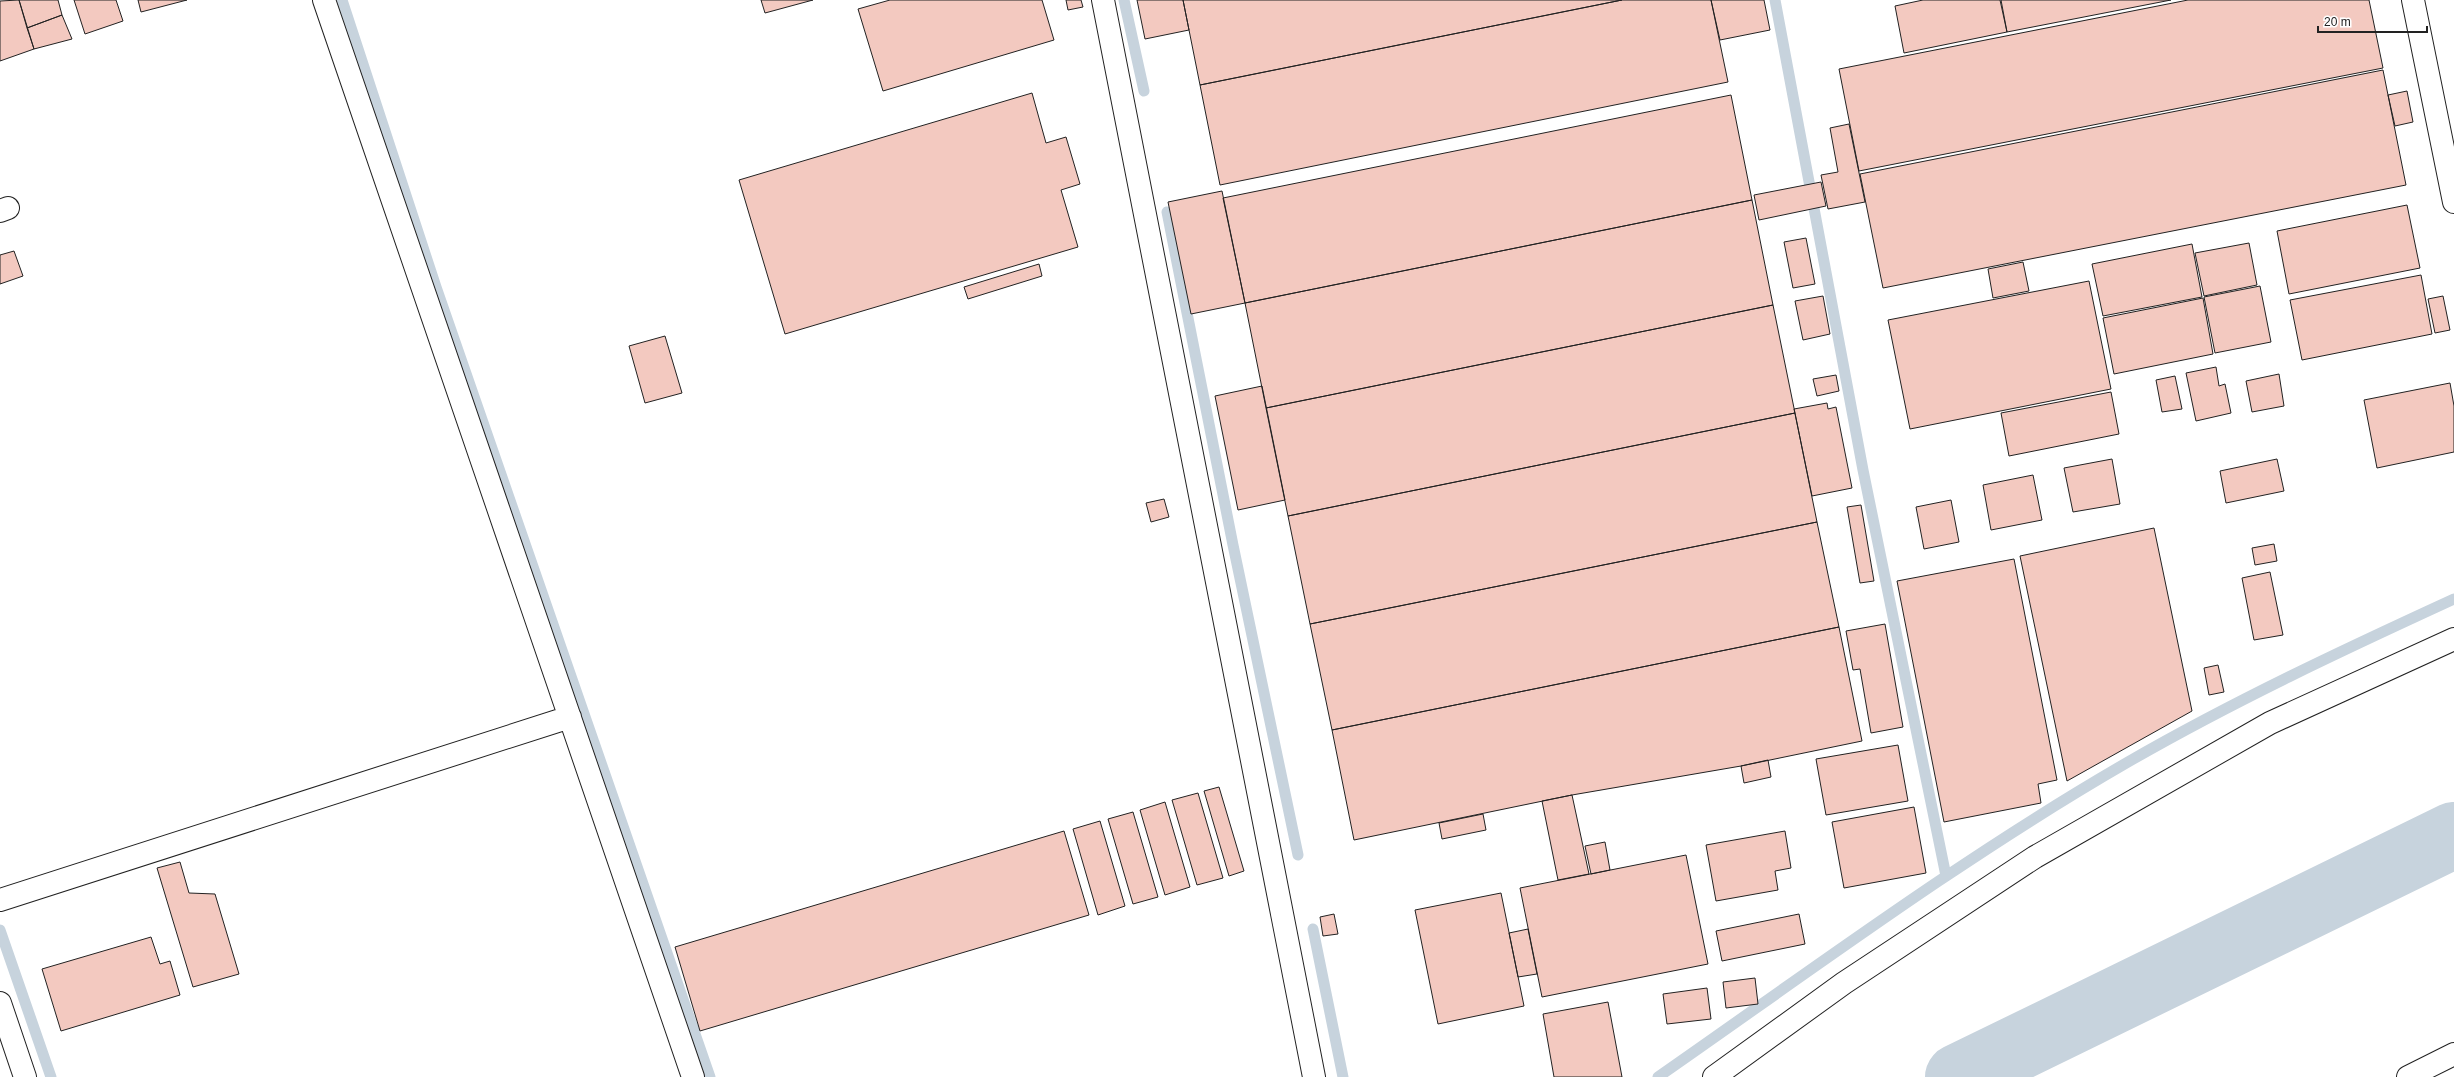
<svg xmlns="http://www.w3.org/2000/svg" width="2454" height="1077" font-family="Helvetica,sans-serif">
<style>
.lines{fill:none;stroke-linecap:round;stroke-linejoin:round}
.stream{stroke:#c7d3dd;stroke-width:11}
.river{stroke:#c7d3dd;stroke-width:66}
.building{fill:#f3c9c0;stroke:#222}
.minor-casing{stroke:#222;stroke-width:24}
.minor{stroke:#fff;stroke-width:22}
</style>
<rect width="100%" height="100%" fill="#fff"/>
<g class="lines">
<!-- stream -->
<path class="stream" d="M 342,0 L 436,287 L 710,1077
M 1124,0 L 1144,91
M 1775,0 L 1863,470 L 1946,876
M 1167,212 L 1233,545 L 1298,855
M 1313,929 L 1343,1077
M 0,930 L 51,1077
M 1658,1077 C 1813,969 1965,856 2128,762 C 2234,701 2343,650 2454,599"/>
<!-- river -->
<path class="river" d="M 1958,1077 L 2454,835"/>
</g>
<!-- building -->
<path class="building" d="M 19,0 L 34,49 L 0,61 L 0,1 Z
M 19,0 L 58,0 L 62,15 L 27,28 Z
M 74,0 L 116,0 L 123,21 L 85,34 Z
M 138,0 L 187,0 L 141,12 Z
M 761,0 L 813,0 L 765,13 Z
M 890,0 L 1042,0 L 1054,40 L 883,91 L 858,9 Z
M 1066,0 L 1081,0 L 1083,7 L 1068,10 Z
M 1137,0 L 1183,0 L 1189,30 L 1145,39 Z
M 1183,0 L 1622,0 L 1200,85 Z
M 1622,0 L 1711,0 L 1728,82 L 1220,185 L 1200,85 Z
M 1711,0 L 1764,0 L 1770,30 L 1720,40 Z
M 1923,0 L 2000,0 L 2007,32 L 1904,53 L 1895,6 Z
M 2001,0 L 2171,0 L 2007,32 Z
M 2188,0 L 2369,0 L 2383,68 L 1859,171 L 1839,69 Z
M 62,15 L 72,39 L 34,49 L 27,28 Z
M 2383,70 L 2406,185 L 1883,288 L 1860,174 Z
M 2407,91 L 2413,122 L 2395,126 L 2388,95 Z
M 1032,93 L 1046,143 L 1066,137 L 1080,184 L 1061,190 L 1078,247 L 785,334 L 739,180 Z
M 1731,95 L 1752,200 L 1245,303 L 1223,198 Z
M 1849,124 L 1865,202 L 1828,209 L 1821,175 L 1838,172 L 1830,128 Z
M 1821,182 L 1826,206 L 1759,220 L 1754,195 Z
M 1222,191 L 1245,303 L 1191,314 L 1168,202 Z
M 1752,200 L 1773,305 L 1266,408 L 1245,303 Z
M 2407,205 L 2420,268 L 2289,294 L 2277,231 Z
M 1806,238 L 1815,284 L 1793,288 L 1784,242 Z
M 2249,243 L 2257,285 L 2204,296 L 2195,253 Z
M 2192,244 L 2202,297 L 2103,316 L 2092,264 Z
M 14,251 L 23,276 L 0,284 L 0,255 Z
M 2023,262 L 2029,291 L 1993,298 L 1988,269 Z
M 1039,264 L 1042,276 L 968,299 L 964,287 Z
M 2421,275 L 2432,334 L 2302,360 L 2290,300 Z
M 2089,281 L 2111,389 L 1910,429 L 1888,320 Z
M 2260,286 L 2271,342 L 2215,353 L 2204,297 Z
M 1823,296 L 1830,334 L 1803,340 L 1795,301 Z
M 2443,296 L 2450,330 L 2435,333 L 2428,299 Z
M 2203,298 L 2213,354 L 2114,374 L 2103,318 Z
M 1773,305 L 1795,413 L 1288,516 L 1266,408 Z
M 665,336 L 682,393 L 645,403 L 629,346 Z
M 2216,367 L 2219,386 L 2225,384 L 2231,413 L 2196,421 L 2186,373 Z
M 2279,374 L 2284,406 L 2252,412 L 2246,381 Z
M 1836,375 L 1839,391 L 1817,396 L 1813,379 Z
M 2175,376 L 2182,409 L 2162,412 L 2156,380 Z
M 2450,383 L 2454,406 L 2454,452 L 2377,468 L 2364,400 Z
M 1262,386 L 1285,500 L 1238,510 L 1215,396 Z
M 2111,392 L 2119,434 L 2009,456 L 2001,413 Z
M 1827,403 L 1828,409 L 1836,407 L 1852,488 L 1812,496 L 1794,409 Z
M 1795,413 L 1817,522 L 1310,624 L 1288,516 Z
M 2112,459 L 2120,504 L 2073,512 L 2064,468 Z
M 2277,459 L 2284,491 L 2226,503 L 2220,471 Z
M 2033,475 L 2042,520 L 1991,530 L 1983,485 Z
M 1164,499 L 1169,517 L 1151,522 L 1146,503 Z
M 1951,500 L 1959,542 L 1924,549 L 1916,507 Z
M 1861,505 L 1874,581 L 1860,583 L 1847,507 Z
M 1817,522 L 1839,627 L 1332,730 L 1310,624 Z
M 2154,528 L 2192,711 L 2067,781 L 2020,556 Z
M 2274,544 L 2277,561 L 2255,565 L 2252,548 Z
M 2014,559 L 2057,780 L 2038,784 L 2041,803 L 1944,822 L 1897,581 Z
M 2270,572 L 2283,635 L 2254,640 L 2242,578 Z
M 1885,624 L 1903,727 L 1871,733 L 1860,669 L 1853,670 L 1846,631 Z
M 1839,627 L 1862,741 L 1741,766 L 1572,795 L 1354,840 L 1332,730 Z
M 2218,665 L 2224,692 L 2209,695 L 2204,668 Z
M 1898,745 L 1908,801 L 1826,815 L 1816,759 Z
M 1768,760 L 1771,777 L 1744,783 L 1741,766 Z
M 1219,787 L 1244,871 L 1229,876 L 1204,791 Z
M 1198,793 L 1223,878 L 1197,885 L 1172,800 Z
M 1572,795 L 1589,874 L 1558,880 L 1542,801 Z
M 1165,802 L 1190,887 L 1165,895 L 1140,810 Z
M 1914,807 L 1926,873 L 1844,888 L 1832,822 Z
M 1133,812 L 1158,897 L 1133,904 L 1108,819 Z
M 1483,814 L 1486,830 L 1442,839 L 1439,823 Z
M 1100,821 L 1125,906 L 1098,915 L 1073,829 Z
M 1064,831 L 1089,915 L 700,1031 L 675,947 Z
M 1785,831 L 1791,868 L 1775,871 L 1778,890 L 1716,901 L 1706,845 Z
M 1605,842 L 1610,870 L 1591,874 L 1585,846 Z
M 1686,855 L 1708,964 L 1542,997 L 1520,888 Z
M 180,862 L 189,893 L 215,894 L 239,974 L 193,987 L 157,868 Z
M 1501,893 L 1524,1006 L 1438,1024 L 1415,910 Z
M 1334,914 L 1338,934 L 1323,936 L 1320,917 Z
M 1799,914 L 1805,944 L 1722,961 L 1716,931 Z
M 1528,929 L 1537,974 L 1518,977 L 1509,933 Z
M 151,937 L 160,964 L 170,961 L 180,995 L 61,1031 L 42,969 Z
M 1755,978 L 1758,1004 L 1726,1008 L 1723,982 Z
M 1707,988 L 1711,1019 L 1667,1024 L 1663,994 Z
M 1608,1002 L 1622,1077 L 1554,1077 L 1543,1014 Z"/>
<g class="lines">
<!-- minor casing -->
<g class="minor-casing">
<path id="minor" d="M 324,0 L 693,1077
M 1103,0 L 1314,1077
M 2413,0 L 2454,202
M 0,211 L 8,208
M 0,900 L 570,717
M 0,1003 L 25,1077
M 1714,1077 L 1844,983 L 2035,857 L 2270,723 L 2454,639
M 2408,1077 L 2454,1054"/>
</g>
<!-- minor -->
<use href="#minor" class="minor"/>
</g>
<!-- scale -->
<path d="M2318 26v6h109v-6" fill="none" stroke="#222222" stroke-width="2"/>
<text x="2324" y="26" font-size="12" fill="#222222" stroke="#ffffff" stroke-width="3" paint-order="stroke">20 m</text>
</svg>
